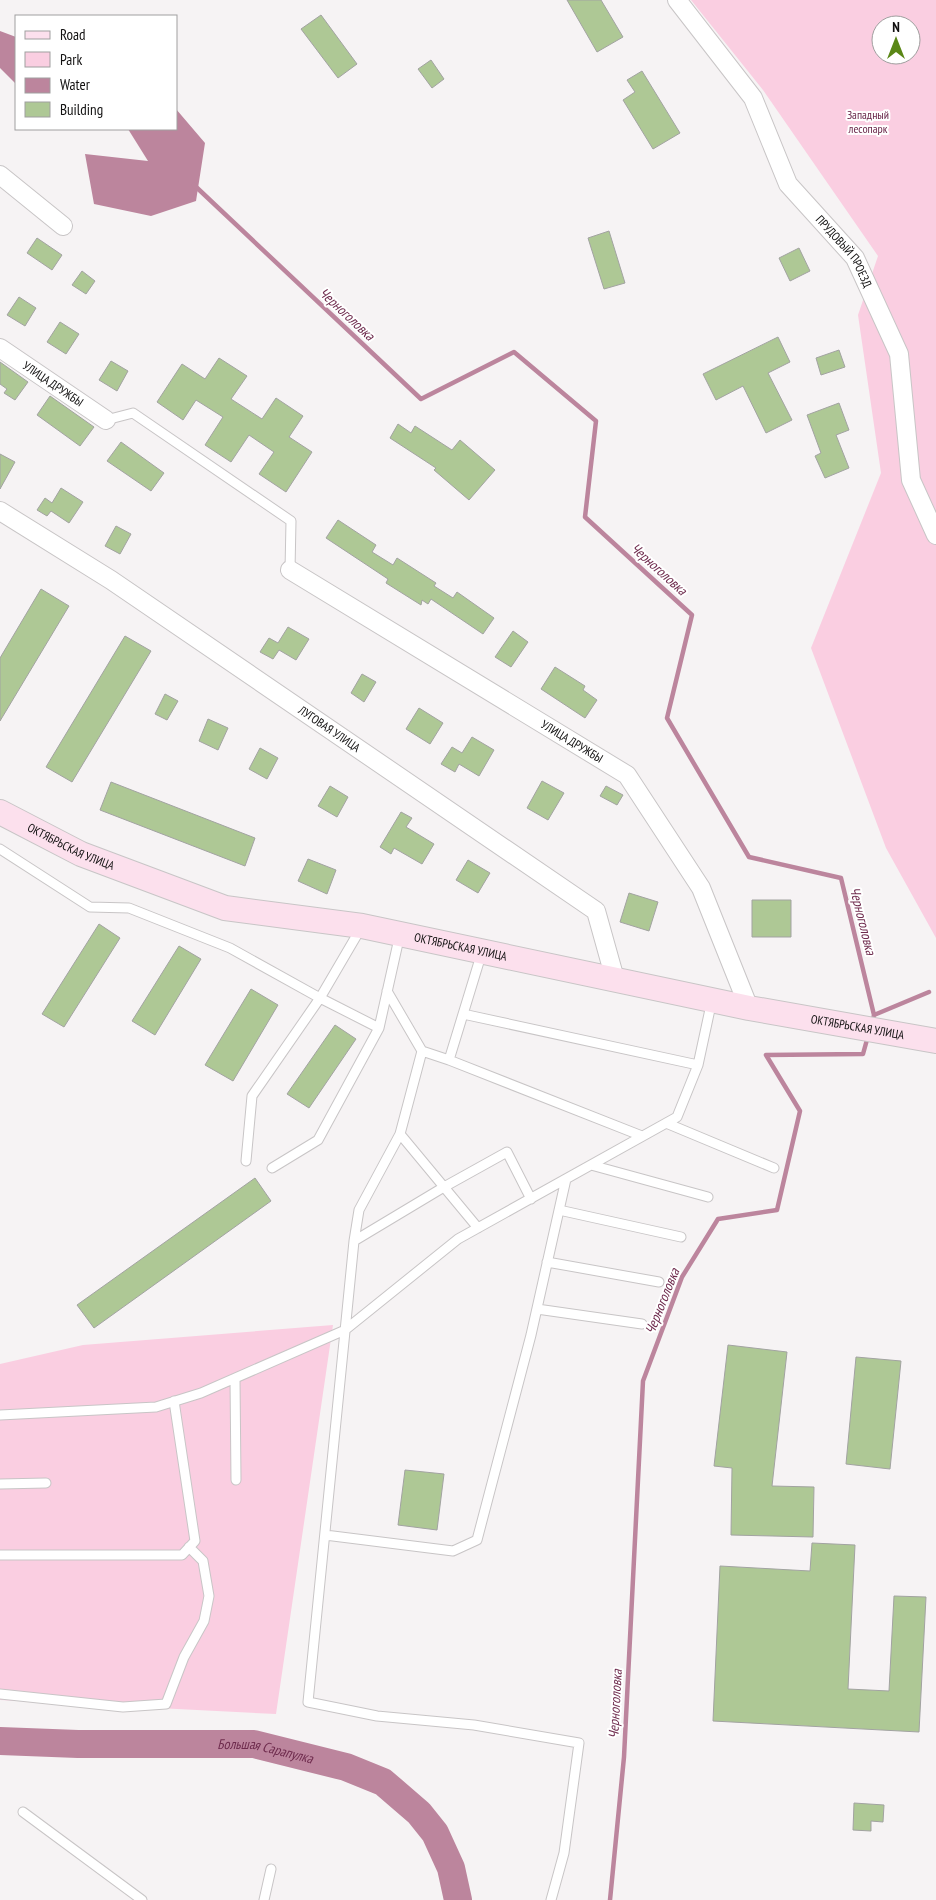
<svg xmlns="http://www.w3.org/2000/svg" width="936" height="1900" font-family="'PT Sans Narrow',sans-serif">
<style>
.green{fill:#facee1;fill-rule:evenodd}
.water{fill:#bc859d}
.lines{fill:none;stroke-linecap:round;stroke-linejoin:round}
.stream{stroke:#bc859d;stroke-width:4.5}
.river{stroke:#bc859d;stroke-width:28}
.building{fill:#aec895;stroke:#a2a3a1}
.lane-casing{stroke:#c8c5c6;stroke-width:11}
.street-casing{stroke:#c8c5c6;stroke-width:20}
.secondary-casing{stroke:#c8c5c6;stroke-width:26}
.lane{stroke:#fff;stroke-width:9}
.street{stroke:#fff;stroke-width:18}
.secondary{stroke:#fce0ed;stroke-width:24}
.labels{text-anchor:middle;stroke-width:4;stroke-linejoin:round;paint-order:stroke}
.park-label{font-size:12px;fill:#6a274a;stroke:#fff}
.street-label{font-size:12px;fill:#111010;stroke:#fff}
.water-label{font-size:14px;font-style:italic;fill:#6f2c4e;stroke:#fff}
</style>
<rect width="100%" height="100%" fill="#f6f3f4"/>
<!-- green -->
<path class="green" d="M 691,0 L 936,0 L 936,938 L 886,848 L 811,648 L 881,473 L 858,315 L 878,256 L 763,90 ZM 881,25 L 911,25 L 911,55 L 881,55 Z
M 333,1325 L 276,1714 L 0,1700 L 0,1364 L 83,1345 Z"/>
<!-- water -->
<path class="water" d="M 0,31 L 16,37 L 16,84 L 0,68 Z
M 176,109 L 205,143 L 196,201 L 151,216 L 94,204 L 85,154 L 148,161 L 128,129 L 176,129 Z"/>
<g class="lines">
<!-- stream -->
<path class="stream" d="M 194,185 L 421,399 L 514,352 L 596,421 L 585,517 L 692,615 L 667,718 L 749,857 L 841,878 L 874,1015 L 872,1024
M 874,1015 L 929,992
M 610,1900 L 624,1757 L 643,1381 L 682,1277 L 718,1219 L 777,1210 L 800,1111 L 766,1055 L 863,1054 L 868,1036"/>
<!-- river -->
<path class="river" id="s1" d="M 0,1741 L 78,1744 L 254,1744 L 346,1767 L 383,1782 L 419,1813 L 435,1833 L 451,1868 L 458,1900"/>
</g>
<!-- building -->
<path class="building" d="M 567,0 L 601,0 L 623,37 L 597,52 Z
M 321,15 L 357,64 L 338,78 L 301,29 Z
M 431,60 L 444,79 L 432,88 L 418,69 Z
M 642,71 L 680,133 L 653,149 L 623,100 L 635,92 L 627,80 Z
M 609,231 L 625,283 L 604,289 L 588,238 Z
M 37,238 L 62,255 L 52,270 L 27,253 Z
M 799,248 L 810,271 L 790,281 L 779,258 Z
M 82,271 L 95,281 L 86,294 L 72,285 Z
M 19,297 L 36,308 L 25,326 L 7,315 Z
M 60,322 L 79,334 L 66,354 L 47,342 Z
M 778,337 L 790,362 L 768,373 L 792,420 L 766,433 L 743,386 L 716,400 L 703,374 Z
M 839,350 L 845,367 L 821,375 L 816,358 Z
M 219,358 L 247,376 L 231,399 L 262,419 L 276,398 L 303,416 L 289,437 L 312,452 L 286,492 L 259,474 L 274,452 L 249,435 L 231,462 L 205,445 L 223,417 L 196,400 L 183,420 L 157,402 L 182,364 L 205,379 Z
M 111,361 L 128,371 L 117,391 L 99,380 Z
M 0,362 L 28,382 L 15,400 L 4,393 L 7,389 L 0,384 Z
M 50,396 L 94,427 L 80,446 L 37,415 Z
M 839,403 L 849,430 L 836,435 L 849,468 L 825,478 L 815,456 L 821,453 L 807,415 Z
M 398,424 L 411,433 L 415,426 L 452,450 L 460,440 L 495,470 L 469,500 L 434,470 L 436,468 L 390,438 Z
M 121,442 L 164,473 L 151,491 L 107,461 Z
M 0,454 L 15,462 L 0,489 Z
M 61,488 L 83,502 L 69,523 L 51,511 L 47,516 L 37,510 L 45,498 L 52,503 Z
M 338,520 L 376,545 L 372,552 L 393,565 L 397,558 L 436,583 L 434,586 L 453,598 L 457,592 L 494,618 L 483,634 L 431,599 L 428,604 L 422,600 L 421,605 L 386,583 L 388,579 L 326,538 Z
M 116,526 L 131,534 L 120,554 L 105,546 Z
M 41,589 L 69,606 L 0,721 L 0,658 Z
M 288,627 L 309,639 L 296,660 L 279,650 L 273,659 L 260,652 L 269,638 L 278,643 Z
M 513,631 L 528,642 L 511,667 L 495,657 Z
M 125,636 L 151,651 L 72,782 L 46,767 Z
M 555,667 L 585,686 L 583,690 L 597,700 L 585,718 L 541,689 Z
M 362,674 L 376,682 L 364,702 L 351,693 Z
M 165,694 L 178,701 L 167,720 L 155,714 Z
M 419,708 L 443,723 L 430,744 L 406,729 Z
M 208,719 L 228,728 L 218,750 L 199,741 Z
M 472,737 L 494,750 L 479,776 L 459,764 L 455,772 L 441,764 L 452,747 L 462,753 Z
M 260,748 L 278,758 L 267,779 L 249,769 Z
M 542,781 L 564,793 L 548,820 L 527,808 Z
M 111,782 L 255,838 L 245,866 L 100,810 Z
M 330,786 L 348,797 L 337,817 L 318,806 Z
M 606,786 L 623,795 L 617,805 L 600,796 Z
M 401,812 L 412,818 L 406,827 L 434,844 L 422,864 L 394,848 L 391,854 L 380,847 Z
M 308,859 L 336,870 L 327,894 L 298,881 Z
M 468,860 L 490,873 L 478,893 L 456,880 Z
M 629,893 L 658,902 L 649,931 L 620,922 Z
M 752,900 L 791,900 L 791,937 L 752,937 Z
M 99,924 L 120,938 L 64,1027 L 42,1014 Z
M 179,946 L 201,959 L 155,1035 L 132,1021 Z
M 251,989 L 278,1005 L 233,1081 L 205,1065 Z
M 335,1025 L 356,1039 L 309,1108 L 287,1094 Z
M 255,1178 L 271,1201 L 94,1328 L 77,1305 Z
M 728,1345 L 787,1352 L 772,1486 L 814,1487 L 813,1537 L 731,1535 L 732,1468 L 714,1466 Z
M 856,1357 L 901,1361 L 890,1469 L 846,1464 Z
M 405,1470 L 444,1474 L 437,1530 L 398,1525 Z
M 812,1543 L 855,1545 L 848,1689 L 889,1691 L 894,1596 L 926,1597 L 919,1732 L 713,1721 L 720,1566 L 810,1571 Z
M 854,1803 L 884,1805 L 883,1822 L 871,1821 L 871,1831 L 853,1830 Z"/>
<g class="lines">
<!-- lane casing -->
<g class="lane-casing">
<path id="lane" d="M 106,420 L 133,413 L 291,521 L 290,570
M 0,849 L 90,907 L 129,908 L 230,948 L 320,998 L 379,1028
M 482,952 L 449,1060 L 422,1051 L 400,1134 L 359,1210 L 354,1241 L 308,1702 L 377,1716 L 474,1725 L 579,1743 L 564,1853 L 551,1900
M 387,991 L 422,1051
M 463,1014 L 698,1065
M 449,1060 L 642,1136
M 666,1123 L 774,1168
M 400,1134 L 478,1228
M 246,1161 L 252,1096 L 320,998 L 361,928
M 591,1165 L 708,1197
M 272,1168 L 318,1140 L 379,1028 L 400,934
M 559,1210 L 681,1237
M 354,1241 L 444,1187 L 507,1152 L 531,1199
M 547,1262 L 659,1282
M 537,1309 L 642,1324
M 235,1379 L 236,1480
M 0,1415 L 156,1407 L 201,1393 L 345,1330 L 458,1239 L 677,1117 L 698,1065 L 712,1000
M 0,1484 L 46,1483
M 325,1535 L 453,1551 L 477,1540 L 531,1335 L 566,1179
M 0,1555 L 182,1555 L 195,1541 L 174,1401
M 0,1694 L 123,1707 L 166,1704 L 184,1657 L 204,1621 L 209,1596 L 203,1561 L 189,1547
M 23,1812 L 142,1900
M 264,1900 L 271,1869"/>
</g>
<!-- street casing -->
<g class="street-casing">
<g id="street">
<path id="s2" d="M 677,0 L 753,98 L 788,184 L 855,258 L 899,354 L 911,480 L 936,535"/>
<path d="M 0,175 L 63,226"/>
<path id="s3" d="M 0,348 L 106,420"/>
<path id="s4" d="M 0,511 L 111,580 L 596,911 L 615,979"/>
<path id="s5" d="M 290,570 L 627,775 L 701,888 L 749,1008"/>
</g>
</g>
<!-- secondary casing -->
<g class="secondary-casing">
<g id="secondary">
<path id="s6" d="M 0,812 L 81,854 L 225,908 L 362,926 L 749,1008 L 936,1041"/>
</g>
</g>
<!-- lane -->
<use href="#lane" class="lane"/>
<!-- street -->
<use href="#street" class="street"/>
<!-- secondary -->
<use href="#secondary" class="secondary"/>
</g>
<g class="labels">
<!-- park labels -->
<g class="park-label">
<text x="868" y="119">Западный<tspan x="868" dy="14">лесопарк</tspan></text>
</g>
<!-- street labels -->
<g class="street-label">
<text dy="4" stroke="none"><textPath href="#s2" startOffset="305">ПРУДОВЫЙ ПРОЕЗД</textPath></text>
<text dy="4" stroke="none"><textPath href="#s3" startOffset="64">УЛИЦА ДРУЖБЫ</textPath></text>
<text dy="4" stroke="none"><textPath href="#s4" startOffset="395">ЛУГОВАЯ УЛИЦА</textPath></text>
<text dy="4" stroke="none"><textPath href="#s5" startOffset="330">УЛИЦА ДРУЖБЫ</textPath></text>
<text dy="4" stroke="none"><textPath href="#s6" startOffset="79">ОКТЯБРЬСКАЯ УЛИЦА</textPath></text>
<text dy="4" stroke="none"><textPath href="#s6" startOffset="484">ОКТЯБРЬСКАЯ УЛИЦА</textPath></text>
<text dy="4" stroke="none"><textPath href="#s6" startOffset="889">ОКТЯБРЬСКАЯ УЛИЦА</textPath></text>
</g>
<!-- water labels -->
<g class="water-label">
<text transform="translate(347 314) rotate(43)" y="5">Черноголовка</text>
<text transform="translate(659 569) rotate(42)" y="5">Черноголовка</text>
<text transform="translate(863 921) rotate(76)" y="5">Черноголовка</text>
<text transform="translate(662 1301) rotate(-68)" y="5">Черноголовка</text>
<text transform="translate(615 1704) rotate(-87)" y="5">Черноголовка</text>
<text dy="5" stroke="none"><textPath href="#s1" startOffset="266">Большая Сарапулка</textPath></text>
</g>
</g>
<!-- legend -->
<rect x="15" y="15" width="162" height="115" fill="#ffffff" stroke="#a09f9f"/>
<rect x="25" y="31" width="25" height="8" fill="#fce0ed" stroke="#a09f9f"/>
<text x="60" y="40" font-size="15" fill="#111010">Road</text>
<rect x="25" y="52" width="25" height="15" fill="#facee1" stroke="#a09f9f"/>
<text x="60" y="65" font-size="15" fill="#111010">Park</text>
<rect x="25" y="78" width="25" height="15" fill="#bc859d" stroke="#a09f9f"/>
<text x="60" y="90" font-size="15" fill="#111010">Water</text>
<rect x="25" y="102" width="25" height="15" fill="#aec895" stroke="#a09f9f"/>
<text x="60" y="115" font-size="15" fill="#111010">Building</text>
<!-- north arrow -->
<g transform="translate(896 40)"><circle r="24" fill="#ffffff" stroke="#a09f9f"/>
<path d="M0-4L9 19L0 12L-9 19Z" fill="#5a8716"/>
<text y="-8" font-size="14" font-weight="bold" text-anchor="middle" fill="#111010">N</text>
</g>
</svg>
